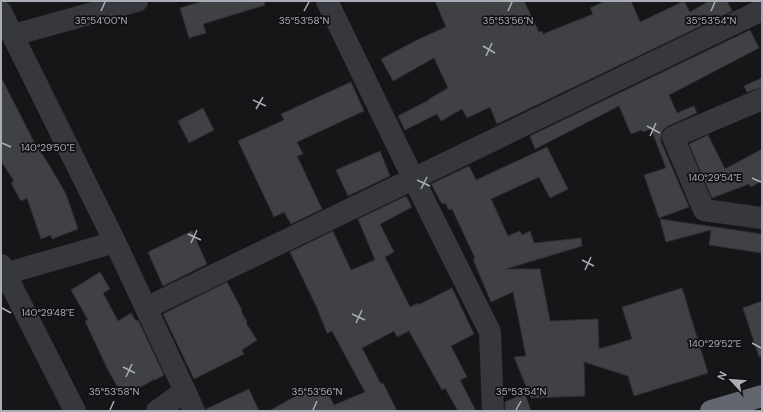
<svg xmlns="http://www.w3.org/2000/svg" width="763" height="412" font-family="'DM Sans',sans-serif">
<style>
.building{fill:#404145;stroke:#303034}
.lines{fill:none;stroke-linecap:round;stroke-linejoin:round}
.minor{stroke:#37383d;stroke-width:22}
.highway{stroke:#63666e;stroke-width:22}
.ticks{fill:none;stroke:#a8adb8;stroke-width:1.5}
.ticks-label{font-size:10px;text-anchor:middle;fill:#a8adb8;stroke:#111113;stroke-width:3.5;stroke-linejoin:round;paint-order:stroke}
</style>
<rect width="100%" height="100%" fill="#161618"/>
<!-- building -->
<path class="building" d="M 203,1 L 264,1 L 265,5 L 203,24 L 206,33 L 189,38 L 180,8 Z
M 435,1 L 524,1 L 539,32 L 542,31 L 543,34 L 593,14 L 590,8 L 605,1 L 631,1 L 640,22 L 684,1 L 690,12 L 709,1 L 727,1 L 732,11 L 497,124 L 490,107 L 467,118 L 462,109 L 441,121 L 437,114 L 405,130 L 398,116 L 429,100 L 429,99 L 448,88 L 434,58 L 393,81 L 381,59 L 419,39 L 446,27 Z
M 750,30 L 759,48 L 669,95 L 677,113 L 694,106 L 697,113 L 668,126 L 663,130 L 661,136 L 661,142 L 689,207 L 659,218 L 644,175 L 666,168 L 651,129 L 643,132 L 642,130 L 631,134 L 619,106 L 535,149 L 530,136 Z
M 1,77 L 35,144 L 48,163 L 66,194 L 78,229 L 52,239 L 51,235 L 41,239 L 27,198 L 21,201 L 11,183 L 14,181 L 1,161 Z
M 762,78 L 762,87 L 747,92 L 744,86 Z
M 351,82 L 364,111 L 297,142 L 303,154 L 297,156 L 322,209 L 291,224 L 284,212 L 274,217 L 238,141 L 284,120 L 281,114 Z
M 203,108 L 214,130 L 189,143 L 178,121 Z
M 708,135 L 725,169 L 762,149 L 762,181 L 751,187 L 749,184 L 712,198 L 689,144 Z
M 547,147 L 568,189 L 550,198 L 539,177 L 491,199 L 508,236 L 520,231 L 522,235 L 530,231 L 534,243 L 581,238 L 582,246 L 506,269 L 540,269 L 550,321 L 598,319 L 599,349 L 632,339 L 622,307 L 682,288 L 708,373 L 634,396 L 628,376 L 584,362 L 585,396 L 531,398 L 514,357 L 526,356 L 513,292 L 491,302 L 473,259 L 475,258 L 452,209 L 449,210 L 445,203 L 442,204 L 431,184 L 469,166 L 476,180 Z
M 380,151 L 390,176 L 348,196 L 336,170 Z
M 406,196 L 412,207 L 380,224 L 394,252 L 385,257 L 410,307 L 418,303 L 418,305 L 452,288 L 474,334 L 451,346 L 467,377 L 460,380 L 476,411 L 458,411 L 445,388 L 442,390 L 409,331 L 397,337 L 394,331 L 362,348 L 381,384 L 383,383 L 397,411 L 269,411 L 310,388 L 313,394 L 325,387 L 334,405 L 365,392 L 332,331 L 327,333 L 317,308 L 290,252 L 333,231 L 351,270 L 375,260 L 358,219 Z
M 660,219 L 762,234 L 762,253 L 709,245 L 711,230 L 666,242 Z
M 192,231 L 207,264 L 163,286 L 148,252 Z
M 100,272 L 110,289 L 103,293 L 118,321 L 131,313 L 136,321 L 138,320 L 164,375 L 155,380 L 155,379 L 123,397 L 107,368 L 85,321 L 88,320 L 71,290 Z
M 227,282 L 242,310 L 241,311 L 247,322 L 246,323 L 257,340 L 242,350 L 244,354 L 194,379 L 163,314 Z
M 762,301 L 762,356 L 759,357 L 743,308 Z
M 249,389 L 259,411 L 206,411 L 206,409 Z
M 525,393 L 531,411 L 505,411 L 505,402 Z"/>
<g class="lines">
<!-- minor -->
<path class="minor" d="M 327,1 L 413,178 L 490,332 L 493,411
M 1,12 L 115,242 L 185,391
M 13,35 L 137,1
M 762,99 L 673,137 L 704,210 L 762,218
M 1,265 L 75,411
M 1,275 L 115,242
M 146,308 L 760,11
M 157,411 L 185,391 L 194,411"/>
<!-- highway -->
<path class="highway" d="M 711,411 L 762,396"/>
</g>
<!-- ticks -->
<path class="ticks" d="M 101,11 L 105,2M 304,11 L 309,2M 508,11 L 512,2M 711,11 L 715,2M 483,46 L 495,53M 486,56 L 492,43M 253,100 L 266,106M 256,109 L 263,97M 647,126 L 660,133M 650,136 L 656,123M 2,143 L 11,147M 752,178 L 761,182M 417,180 L 430,186M 421,189 L 427,177M 188,234 L 201,240M 191,243 L 197,230M 582,260 L 594,266M 585,270 L 591,257M 2,308 L 11,313M 352,314 L 365,320M 356,323 L 362,310M 752,343 L 761,348M 123,367 L 135,373M 126,377 L 132,364M 110,410 L 114,401M 313,410 L 317,401M 516,410 L 521,401"/>
<g class="ticks-label">
<text x="101" y="24">35°54'00"N</text>
<text x="304" y="24">35°53'58"N</text>
<text x="508" y="24">35°53'56"N</text>
<text x="711" y="24">35°53'54"N</text>
<text x="48" y="151">140°29'50"E</text>
<text x="715" y="181">140°29'54"E</text>
<text x="48" y="316">140°29'48"E</text>
<text x="715" y="347">140°29'52"E</text>
<text x="114" y="395">35°53'58"N</text>
<text x="317" y="395">35°53'56"N</text>
<text x="521" y="395">35°53'54"N</text>
</g>
<!-- border -->
<rect width="763" height="412" fill="none" stroke="#a8adb8" stroke-width="4"/>
<!-- north arrow -->
<g transform="translate(731 380) rotate(296)" stroke="#111113" stroke-width="3" paint-order="stroke">
<path d="M0-3L7 15L0 10L-7 15Z" fill="#a8adb8"/>
<text y="-6" font-size="11" font-weight="bold" text-anchor="middle" fill="#a8adb8">N</text>
</g>
</svg>
